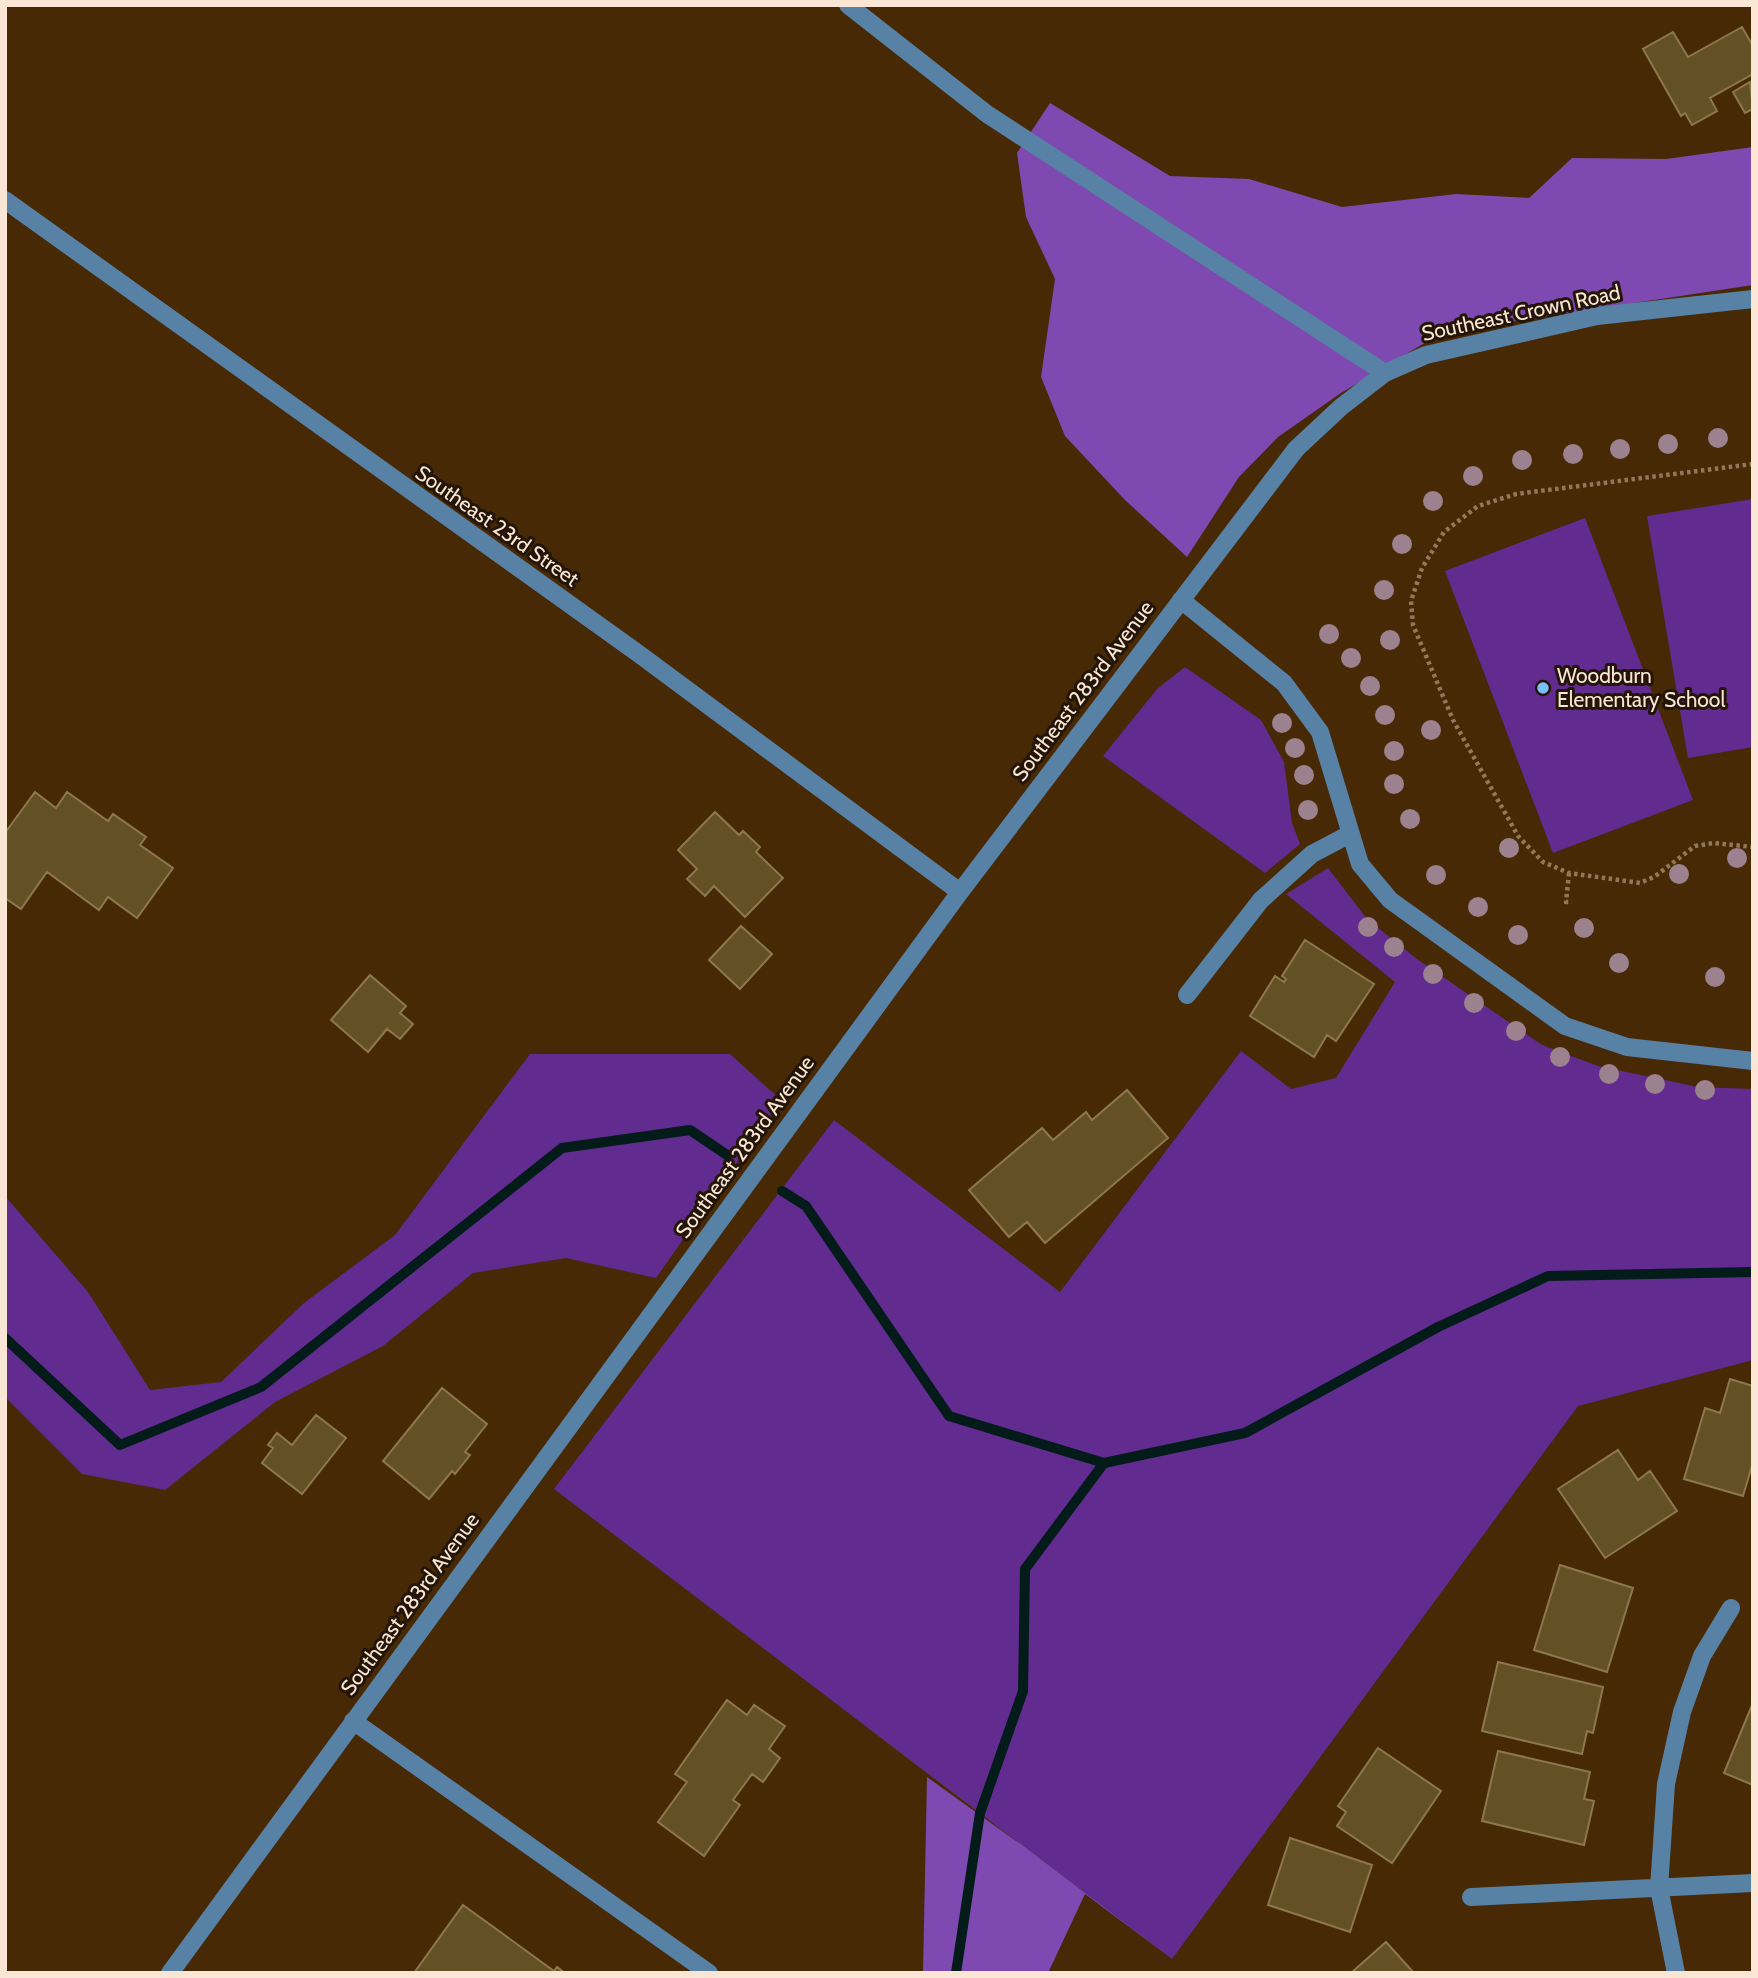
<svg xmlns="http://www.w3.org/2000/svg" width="1758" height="1978" font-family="Cabin,sans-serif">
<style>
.green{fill:#612b8f}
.forest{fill:#7e49b0}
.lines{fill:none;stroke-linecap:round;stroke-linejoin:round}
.stream{stroke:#031c19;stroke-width:10}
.building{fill:#635025;stroke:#8d784d;stroke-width:2}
.path{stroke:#92785b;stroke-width:4.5;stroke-dasharray:3.5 3.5;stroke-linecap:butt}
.minor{stroke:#5781a5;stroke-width:18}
.tree{fill:#9c818e}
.poi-dot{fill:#7abff8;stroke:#231508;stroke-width:2.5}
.labels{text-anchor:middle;stroke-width:6;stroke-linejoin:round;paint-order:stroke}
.street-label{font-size:21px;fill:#fae6d4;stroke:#231508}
.poi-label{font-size:21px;fill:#fae6d4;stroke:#231508;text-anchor:start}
</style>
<rect width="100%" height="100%" fill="#472905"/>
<!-- green -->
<path class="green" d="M 1753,499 L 1753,747 L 1688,758 L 1647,516 Z
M 1585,518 L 1693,800 L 1553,853 L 1445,571 Z
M 1185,667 L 1261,720 L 1284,762 L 1292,823 L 1300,844 L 1265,873 L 1103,756 L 1157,689 Z
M 1328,868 L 1367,919 L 1417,959 L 1542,1045 L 1598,1066 L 1698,1087 L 1753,1089 L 1753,1360 L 1578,1406 L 1172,1959 L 554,1489 L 834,1120 L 1060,1292 L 1241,1051 L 1291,1089 L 1336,1078 L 1395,982 L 1286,894 Z
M 530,1054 L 730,1054 L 781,1100 L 656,1278 L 566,1258 L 473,1273 L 383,1346 L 275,1402 L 165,1490 L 82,1474 L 5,1397 L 5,1196 L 88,1292 L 150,1390 L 221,1382 L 304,1303 L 395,1235 Z"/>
<!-- forest -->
<path class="forest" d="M 1050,103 L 1170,176 L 1249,179 L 1342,207 L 1456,194 L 1529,198 L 1572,158 L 1666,159 L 1753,147 L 1753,285 L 1443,332 L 1341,393 L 1278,437 L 1239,477 L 1187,557 L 1125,500 L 1065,436 L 1041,377 L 1055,279 L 1026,217 L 1017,153 Z
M 554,1489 L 1172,1959 L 1085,1894 L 1048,1973 L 923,1973 L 927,1777 L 1023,1846 Z"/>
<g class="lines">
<!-- stream -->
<path class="stream" d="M 782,1191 L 806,1206 L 949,1416 L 1104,1463 L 1245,1433 L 1438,1327 L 1548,1276 L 1753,1272
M 5,1338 L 120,1445 L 261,1387 L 562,1148 L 690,1130 L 727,1155
M 956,1973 L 980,1813 L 1023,1691 L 1025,1569 L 1104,1463"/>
</g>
<!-- building -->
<path class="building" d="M 1742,27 L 1753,46 L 1753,74 L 1710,98 L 1717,111 L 1692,125 L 1685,113 L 1681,116 L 1643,49 L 1673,32 L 1688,57 Z
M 1750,82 L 1753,109 L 1745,113 L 1733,92 Z
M 35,792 L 56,808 L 67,792 L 108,821 L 113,814 L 146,837 L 140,845 L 173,868 L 137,918 L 108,897 L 99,910 L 47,872 L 21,909 L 5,898 L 5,833 Z
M 715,812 L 739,835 L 743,831 L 760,847 L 756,852 L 783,878 L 745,917 L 714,886 L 705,896 L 687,879 L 697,869 L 678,850 Z
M 741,926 L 772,954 L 740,989 L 709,960 Z
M 1305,940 L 1374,984 L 1336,1041 L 1327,1035 L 1314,1057 L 1250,1016 L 1275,976 L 1284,982 L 1286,979 L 1282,976 Z
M 370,975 L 406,1006 L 400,1013 L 413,1024 L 400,1039 L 387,1029 L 368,1052 L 331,1020 Z
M 1127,1090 L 1168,1138 L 1045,1243 L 1027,1222 L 1009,1237 L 969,1190 L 1042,1128 L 1053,1140 L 1086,1112 L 1092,1120 Z
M 1730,1379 L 1753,1386 L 1753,1462 L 1743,1496 L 1684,1479 L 1705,1408 L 1720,1413 Z
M 442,1388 L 487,1424 L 465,1452 L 470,1455 L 455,1474 L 452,1471 L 429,1499 L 383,1461 Z
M 316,1415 L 346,1438 L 302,1494 L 262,1463 L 273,1448 L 268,1445 L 277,1433 L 292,1445 Z
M 1618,1450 L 1638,1480 L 1650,1471 L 1677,1511 L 1605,1558 L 1558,1489 Z
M 1560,1565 L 1633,1588 L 1607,1672 L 1534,1650 Z
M 1498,1662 L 1603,1687 L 1593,1733 L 1587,1731 L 1582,1754 L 1482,1731 Z
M 727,1700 L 747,1715 L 754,1705 L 785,1726 L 769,1749 L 780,1758 L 763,1782 L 752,1774 L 733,1800 L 740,1805 L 704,1856 L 658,1822 L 687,1782 L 675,1774 Z
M 1752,1705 L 1753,1706 L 1753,1785 L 1724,1773 Z
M 1378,1748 L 1441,1791 L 1392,1863 L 1337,1826 L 1346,1812 L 1338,1806 Z
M 1498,1751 L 1590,1772 L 1584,1799 L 1594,1801 L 1584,1845 L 1482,1821 Z
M 1290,1838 L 1372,1865 L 1350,1932 L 1268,1905 Z
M 463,1905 L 554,1971 L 557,1967 L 565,1973 L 414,1973 Z
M 1386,1942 L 1414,1973 L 1351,1973 Z"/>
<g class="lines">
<!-- path -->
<path class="path" d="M 1753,464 L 1516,494 L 1478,506 L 1444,532 L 1422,568 L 1411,601 L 1413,625 L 1453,720 L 1518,836 L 1543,862 L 1569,873 L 1640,883 L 1654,877 L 1695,846 L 1714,843 L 1753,847
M 1569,873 L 1566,902 L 1572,902"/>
<!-- minor -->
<path class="minor" d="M 848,5 L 987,114 L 1385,373
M 5,200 L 639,654 L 960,892
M 1181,600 L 1284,683 L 1320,732 L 1360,864 L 1390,900 L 1565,1026 L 1627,1047 L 1753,1061
M 1187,995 L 1261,900 L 1312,854 L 1350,834
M 353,1721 L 709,1973
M 1471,1897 L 1753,1883
M 170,1973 L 960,892 L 1296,449 L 1341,407 L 1385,373 L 1426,355 L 1597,316 L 1753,299
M 1676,1973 L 1659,1888 L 1666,1784 L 1682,1712 L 1702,1656 L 1731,1608"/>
</g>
<!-- trees -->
<g class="tree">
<circle cx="1718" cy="438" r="10"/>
<circle cx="1668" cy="444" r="10"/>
<circle cx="1620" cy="449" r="10"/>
<circle cx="1573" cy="454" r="10"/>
<circle cx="1522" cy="460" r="10"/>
<circle cx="1473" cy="476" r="10"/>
<circle cx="1433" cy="501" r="10"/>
<circle cx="1402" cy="544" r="10"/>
<circle cx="1384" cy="590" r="10"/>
<circle cx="1329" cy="634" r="10"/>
<circle cx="1390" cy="640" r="10"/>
<circle cx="1351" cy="658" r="10"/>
<circle cx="1370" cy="686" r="10"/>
<circle cx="1385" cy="715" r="10"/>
<circle cx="1282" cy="723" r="10"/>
<circle cx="1431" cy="730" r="10"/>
<circle cx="1295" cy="748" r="10"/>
<circle cx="1394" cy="751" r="10"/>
<circle cx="1304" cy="775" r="10"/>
<circle cx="1394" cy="784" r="10"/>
<circle cx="1308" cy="810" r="10"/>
<circle cx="1410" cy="819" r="10"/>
<circle cx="1509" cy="848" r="10"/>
<circle cx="1737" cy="858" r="10"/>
<circle cx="1679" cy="874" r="10"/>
<circle cx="1436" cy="875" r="10"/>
<circle cx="1478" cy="907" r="10"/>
<circle cx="1368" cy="927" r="10"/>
<circle cx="1584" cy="928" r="10"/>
<circle cx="1518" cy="935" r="10"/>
<circle cx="1394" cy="947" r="10"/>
<circle cx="1619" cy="963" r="10"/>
<circle cx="1433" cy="974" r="10"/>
<circle cx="1715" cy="977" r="10"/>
<circle cx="1474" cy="1003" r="10"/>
<circle cx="1516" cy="1031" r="10"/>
<circle cx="1560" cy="1057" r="10"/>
<circle cx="1609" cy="1074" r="10"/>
<circle cx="1655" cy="1084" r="10"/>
<circle cx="1705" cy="1090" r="10"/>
</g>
<!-- markers -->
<circle class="poi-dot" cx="1543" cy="688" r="7"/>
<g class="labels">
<!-- street labels -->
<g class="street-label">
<text transform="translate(1521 313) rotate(-12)" y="7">Southeast Crown Road</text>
<text transform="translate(497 526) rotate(35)" y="7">Southeast 23rd Street</text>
<text transform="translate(1083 691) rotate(-53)" y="7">Southeast 283rd Avenue</text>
<text transform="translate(745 1147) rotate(-54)" y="7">Southeast 283rd Avenue</text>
<text transform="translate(410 1604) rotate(-54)" y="7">Southeast 283rd Avenue</text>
</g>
<!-- poi labels -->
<g class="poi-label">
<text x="1557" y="683">Woodburn<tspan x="1557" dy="24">Elementary School</tspan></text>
</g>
</g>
<!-- border -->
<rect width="1758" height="1978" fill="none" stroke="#fae6d4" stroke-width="14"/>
</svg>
